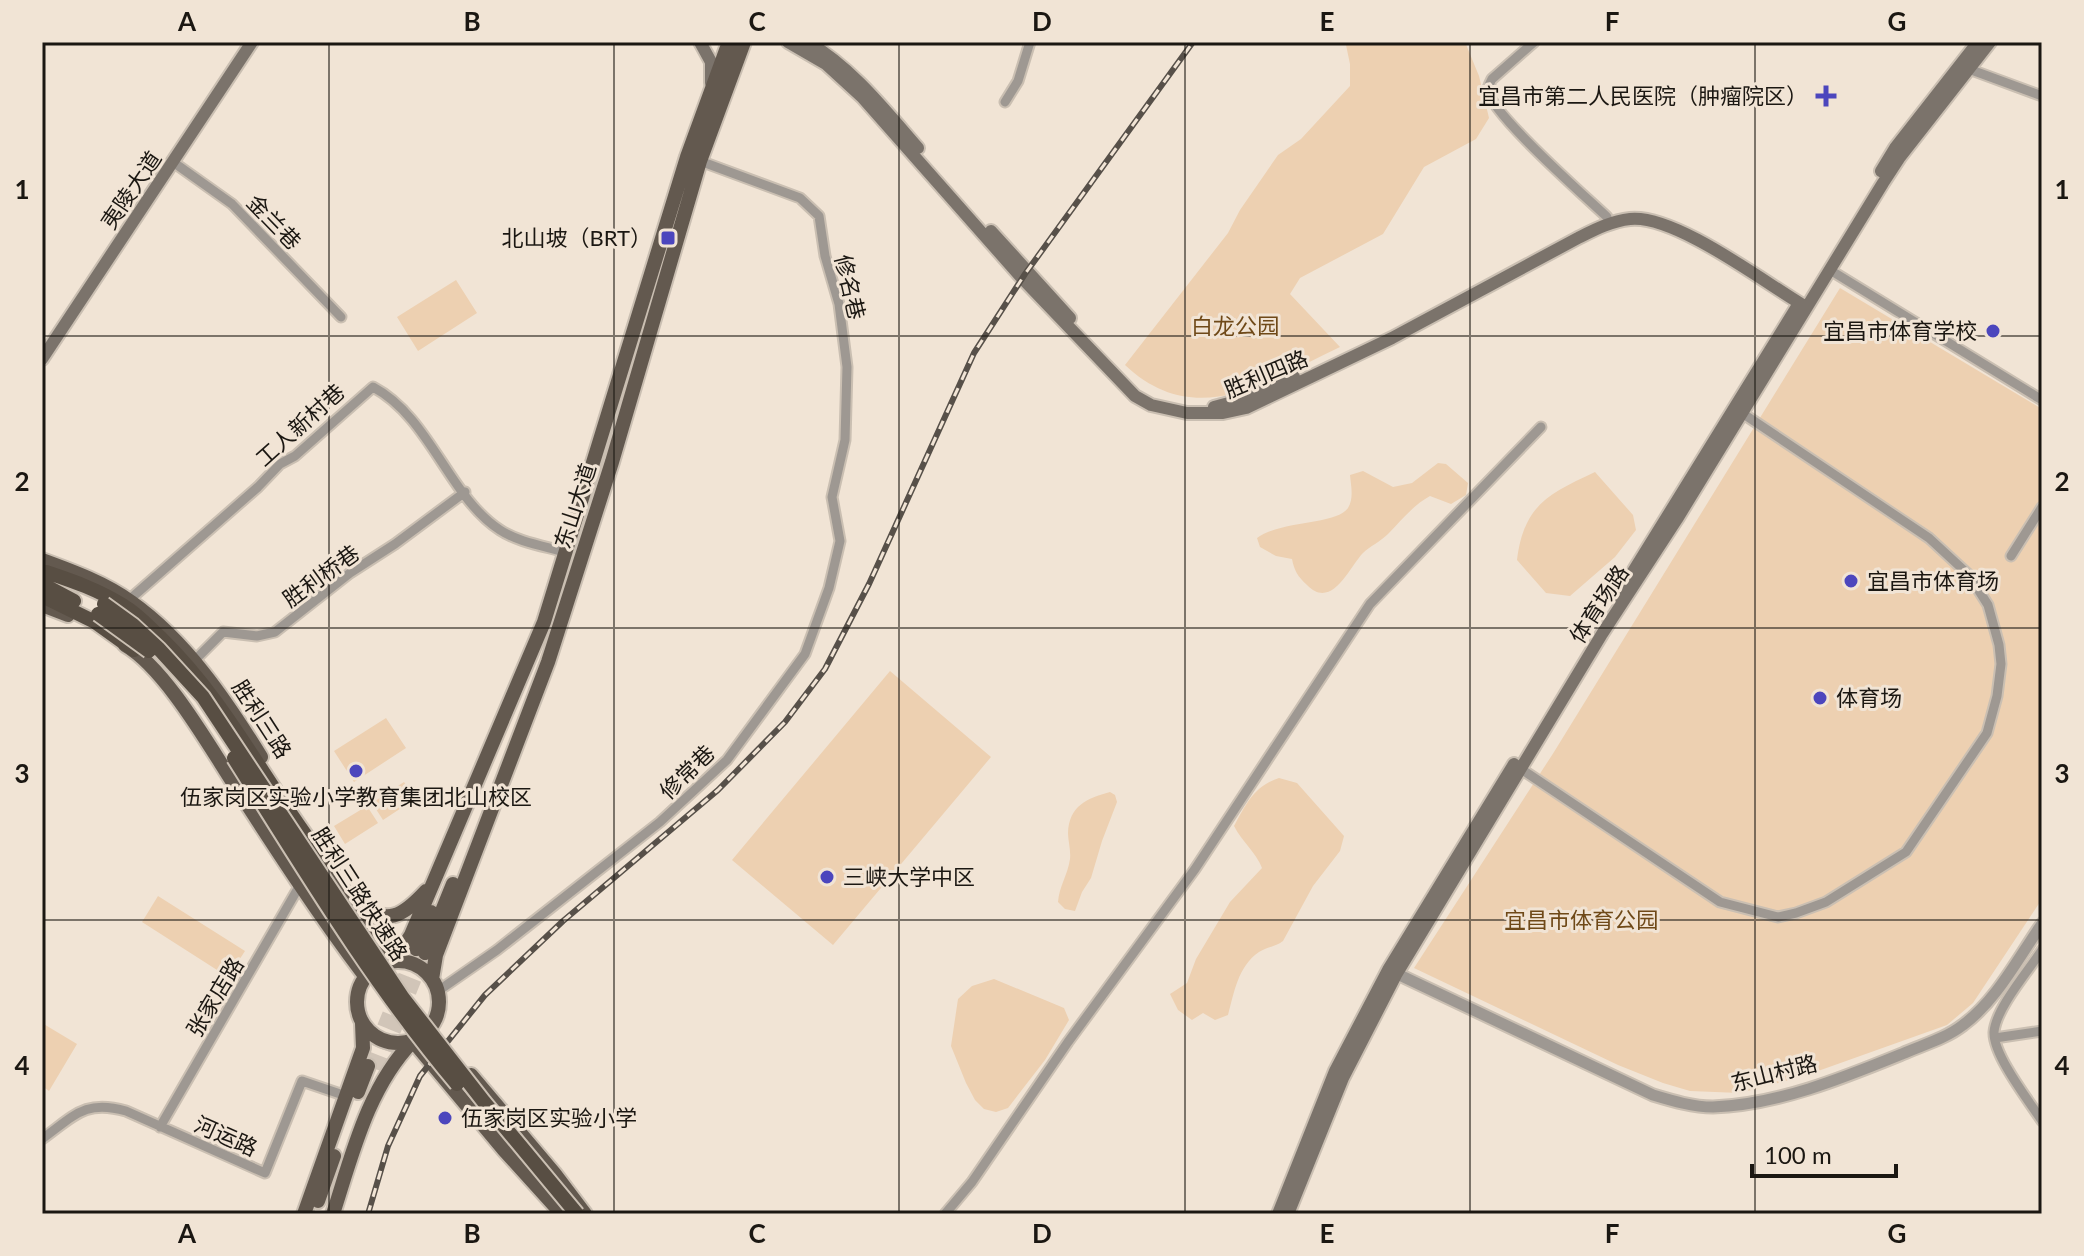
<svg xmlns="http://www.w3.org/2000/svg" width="2084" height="1256" font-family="Lato,'Noto Sans SC',sans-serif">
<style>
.green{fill:#edd0b1}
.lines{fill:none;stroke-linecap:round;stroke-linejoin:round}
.primary-tunnel{stroke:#d1c5b8;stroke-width:14;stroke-dasharray:14 7;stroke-linecap:butt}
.minor-casing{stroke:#cabfb2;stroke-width:13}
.tertiary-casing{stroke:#cabfb2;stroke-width:15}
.secondary-casing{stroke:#cabfb2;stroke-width:16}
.primary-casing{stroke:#cabfb2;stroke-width:18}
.trunk-casing{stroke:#cabfb2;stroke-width:18}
.minor{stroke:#9e9892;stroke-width:9}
.tertiary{stroke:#9e9892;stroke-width:11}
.secondary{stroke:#7b736b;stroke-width:12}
.primary{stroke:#63594f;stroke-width:14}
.trunk{stroke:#584e43;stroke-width:14}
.rail-casing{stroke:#575049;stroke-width:6}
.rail{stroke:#f1e4d5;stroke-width:3;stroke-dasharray:9;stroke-linecap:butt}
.trunk-bridge-casing{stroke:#cabfb2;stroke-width:18;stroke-linecap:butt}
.trunk-bridge{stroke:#584e43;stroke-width:14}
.grid{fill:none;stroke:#1b1712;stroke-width:2;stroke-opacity:0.55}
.poi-dot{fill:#4c46bd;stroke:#f1e4d5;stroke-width:3}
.labels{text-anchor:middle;stroke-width:6;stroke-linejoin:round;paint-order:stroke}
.poi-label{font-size:22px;fill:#1b1712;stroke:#f1e4d5;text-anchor:start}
.street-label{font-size:22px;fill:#1b1712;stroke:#f1e4d5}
.park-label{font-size:22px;fill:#6f4918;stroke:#f1e4d5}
.neatline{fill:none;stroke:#1b1712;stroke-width:3}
.grid-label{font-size:26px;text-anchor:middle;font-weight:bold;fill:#1b1712}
</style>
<rect width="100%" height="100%" fill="#f1e4d5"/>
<!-- green -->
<path class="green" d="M 1350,42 L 1465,42 L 1479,76 L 1489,118 L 1476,139 L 1424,167 L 1383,234 L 1300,278 L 1290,294 L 1340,347 C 1268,381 1196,432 1125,365 L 1228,233 L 1240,210 L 1278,155 L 1301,139 L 1350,86 L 1350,64 L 1346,45 Z
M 456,280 L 477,313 L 418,351 L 397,317 Z
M 1840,288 L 2042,409 L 2042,899 L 1973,1003 L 1947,1025 L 1804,1076 L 1740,1093 L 1690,1091 L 1663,1083 L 1618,1065 L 1414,968 L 1554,752 Z
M 1438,463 L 1446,464 L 1468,483 L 1466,495 L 1451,504 L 1430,496 C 1412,506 1402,520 1388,534 C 1380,542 1370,546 1363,553 C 1350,566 1332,611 1307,585 C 1298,577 1294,570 1292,559 L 1276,556 L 1260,547 L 1257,538 C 1282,520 1336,525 1348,508 C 1354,498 1351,486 1350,475 L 1363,471 L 1393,487 L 1412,483 Z
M 1595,472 L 1633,515 L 1636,530 L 1615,557 L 1570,596 L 1546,593 L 1517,560 C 1524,505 1548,494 1595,472 Z
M 890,671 L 991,757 L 833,945 L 732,860 Z
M 386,718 L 406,748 L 354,782 L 334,751 Z
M 1279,778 L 1297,783 L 1344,836 L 1340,851 L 1313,886 L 1283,941 C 1275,947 1267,947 1259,952 C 1238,966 1234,993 1228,1015 L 1215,1020 L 1203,1013 L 1192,1020 L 1178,1010 L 1170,994 L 1187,983 L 1196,959 L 1230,902 L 1262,868 C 1256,852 1242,842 1234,826 C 1246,804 1254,786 1279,778 Z
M 404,782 L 415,799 L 383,820 L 372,803 Z
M 1110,792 L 1115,795 L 1117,802 L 1102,841 L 1091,878 L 1082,892 L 1075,911 L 1065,909 L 1058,902 C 1059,887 1068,874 1070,859 C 1071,850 1068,841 1068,833 C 1069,806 1087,798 1110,792 Z
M 367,806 L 378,823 L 345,844 L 334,826 Z
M 158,896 L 245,951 L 228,977 L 142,922 Z
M 994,979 L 1064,1008 L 1069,1020 L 1045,1060 L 1008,1108 L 996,1112 L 984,1109 L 975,1100 L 966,1083 L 951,1046 L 958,999 L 972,986 Z
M 42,1023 L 77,1044 L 49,1091 L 42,1086 Z"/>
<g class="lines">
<!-- primary-tunnel -->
<path class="primary-tunnel" d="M 368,1066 L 416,949
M 378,1070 L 425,953"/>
<!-- minor casing -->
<g class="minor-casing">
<path id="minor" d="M 1534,42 L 1492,79 C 1490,83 1488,86 1488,90 C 1489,112 1586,197 1607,217
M 1966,68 L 2042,96
M 1005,102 L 1018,81 L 1030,42
M 173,162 L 232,204 L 341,317
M 1830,270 L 2042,400
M 2011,556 L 2042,507
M 129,600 L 258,487 L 280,464 L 295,456 L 373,387 C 430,417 449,497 500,530 C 518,542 544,546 565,552
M 193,662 L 223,632 L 257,636 L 275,632 L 350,573 L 395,544 L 465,492
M 1521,769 L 1720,902 L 1778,917 L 1796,913 L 1826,902 L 1906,852 L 1987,733 L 1997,696 L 2001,664 L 1999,645 L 1988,605 L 1969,575 L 1929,538 L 1742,413
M 2042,950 C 2029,970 1996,1008 1994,1032 C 1993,1055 2029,1101 2042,1121
M 438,991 L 497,950 L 660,822 L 727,760 L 805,654 L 829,588 L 840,541 L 832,497 L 845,440 L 847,367 L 839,304 L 825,256 L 819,216 L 800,198 L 700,161
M 1995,1038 L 2042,1031
M 160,1127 L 300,885
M 42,1139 C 74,1116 85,1099 126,1111 L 265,1173 L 302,1081 L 346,1096
M 945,1214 L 972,1182 L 1068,1042 L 1195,869 L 1370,604 L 1541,427"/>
</g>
<!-- tertiary casing -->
<g class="tertiary-casing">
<path id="tertiary" d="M 1389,970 L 1653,1095 C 1673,1101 1693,1107 1713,1107 C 1777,1105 1843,1078 1902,1054 C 1922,1045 1945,1039 1963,1025 C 1997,1000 2018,958 2042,924"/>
</g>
<!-- secondary casing -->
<g class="secondary-casing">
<path id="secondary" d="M 700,42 L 711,62 L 711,83
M 788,42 L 826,64 L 862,97 L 1020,276 L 1135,396 L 1151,405 L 1187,413 L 1223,413 L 1246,408 L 1392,338 L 1578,238 C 1594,230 1611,221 1630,219 C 1675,214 1765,283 1806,307
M 808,42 C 853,69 884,109 918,148
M 1881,171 L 1895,148 L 1978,42
M 991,231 L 1070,318
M 42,359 L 252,42
M 1214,407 L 1251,397 L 1294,377
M 1618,596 L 1798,305
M 1278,1214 L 1335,1071 L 1388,970 L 1514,764
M 1288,1214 L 1343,1078 L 1396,975 L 1602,634 L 1677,519 L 1883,183 L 1900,157 L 1990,42"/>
</g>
<!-- primary casing -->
<g class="primary-casing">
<path id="primary" d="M 42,560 C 72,571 105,583 131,602 C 186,641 226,700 261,757
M 42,605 L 68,615
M 125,645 C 165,668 208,744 234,784 C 276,849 318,914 365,976
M 318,850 L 389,961
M 355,906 C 389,924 401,918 426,891
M 416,949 L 431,912
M 425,953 L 453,884
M 395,960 L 411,935 L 544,622 L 687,157 L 729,42
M357 1002a41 41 0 1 1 82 0a41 41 0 1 1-82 0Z
M 432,979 L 436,955 L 548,662 L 612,462 L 700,161 L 744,42
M 471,1075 L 554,1173 L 585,1214
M 358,1092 L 368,1066
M 318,1201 L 334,1156
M 304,1214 L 363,1048 L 362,1023
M 333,1214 C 352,1155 368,1087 413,1041 L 504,1150 L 562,1214"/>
</g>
<!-- trunk casing -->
<g class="trunk-casing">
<path id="trunk" d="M 46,572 C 73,581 99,590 124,606 C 138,614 149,627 161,638 C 228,703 267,787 324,860
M 42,584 L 74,601
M 42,596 L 95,622 L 134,650"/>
</g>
<!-- minor -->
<use href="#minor" class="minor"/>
<!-- tertiary -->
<use href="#tertiary" class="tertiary"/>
<!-- secondary -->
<use href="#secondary" class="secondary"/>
<!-- primary -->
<use href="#primary" class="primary"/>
<!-- trunk -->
<use href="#trunk" class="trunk"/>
<!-- rail casing -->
<g class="rail-casing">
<path id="rail" d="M 368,1214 L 388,1146 L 420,1076 L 485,995 L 563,921 L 718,790 L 785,722 L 825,669 L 869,584 L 974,353 L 1025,274 L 1193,42"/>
</g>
<!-- rail -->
<use href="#rail" class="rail"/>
<!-- trunk-bridge casing -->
<g class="trunk-bridge-casing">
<path id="trunk-bridge" d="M 104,604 L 133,625 L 159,649 L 203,697 L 403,998 L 484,1102 L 577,1214
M 98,614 L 149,651
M 234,758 C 304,869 372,983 457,1084"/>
</g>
<!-- trunk-bridge -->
<use href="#trunk-bridge" class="trunk-bridge"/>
</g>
<!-- grid -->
<path class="grid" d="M 329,42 L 329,1214M 614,42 L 614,1214M 899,42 L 899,1214M 1185,42 L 1185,1214M 1470,42 L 1470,1214M 1755,42 L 1755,1214M 42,336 L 2042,336M 42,628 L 2042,628M 42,920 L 2042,920"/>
<!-- markers -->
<g class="poi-dot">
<path d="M1822 84h8v8h8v8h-8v8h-8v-8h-8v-8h8z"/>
<rect x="660" y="230" width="16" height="16" rx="4"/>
<circle cx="1993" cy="331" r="8"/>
<circle cx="1851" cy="581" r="8"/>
<circle cx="1820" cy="698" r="8"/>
<circle cx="356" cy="771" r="8"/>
<circle cx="827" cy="877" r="8"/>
<circle cx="445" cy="1118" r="8"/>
</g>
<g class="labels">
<!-- poi labels -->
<g class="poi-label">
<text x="1808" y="104" text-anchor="end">宜昌市第二人民医院（肿瘤院区）</text>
<text x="652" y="246" text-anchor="end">北山坡（BRT）</text>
<text x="1977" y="339" text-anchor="end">宜昌市体育学校</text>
<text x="1867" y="589">宜昌市体育场</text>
<text x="1836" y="706">体育场</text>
<text x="356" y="805" text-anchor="middle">伍家岗区实验小学教育集团北山校区</text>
<text x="843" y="885">三峡大学中区</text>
<text x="461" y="1126">伍家岗区实验小学</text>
</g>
<!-- street labels -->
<g class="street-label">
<text transform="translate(131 190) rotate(-56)" y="8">夷陵大道</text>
<text transform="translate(274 222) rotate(46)" y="8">金兰巷</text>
<text transform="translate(850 287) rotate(77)" y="8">修名巷</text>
<text transform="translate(1266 374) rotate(-23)" y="8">胜利四路</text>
<text transform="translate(300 425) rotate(-42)" y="8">工人新村巷</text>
<text transform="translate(575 506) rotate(-72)" y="8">东山大道</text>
<text transform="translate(321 576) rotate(-36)" y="8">胜利桥巷</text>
<text transform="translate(1599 604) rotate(-57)" y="8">体育场路</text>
<text transform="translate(262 719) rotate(57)" y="8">胜利三路</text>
<text transform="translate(687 772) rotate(-44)" y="8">修常巷</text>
<text transform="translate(360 894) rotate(57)" y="8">胜利三路快速路</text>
<text transform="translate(215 997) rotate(-59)" y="8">张家店路</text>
<text transform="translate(1774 1073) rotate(-14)" y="8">东山村路</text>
<text transform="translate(226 1136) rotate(24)" y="8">河运路</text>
</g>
<!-- park labels -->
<g class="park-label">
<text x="1235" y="334">白龙公园</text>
<text x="1581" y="928">宜昌市体育公园</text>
</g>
</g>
<!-- border -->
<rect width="2084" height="1256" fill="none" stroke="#f1e4d5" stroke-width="88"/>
<!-- scale -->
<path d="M1752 1164v12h144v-12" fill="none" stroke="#1b1712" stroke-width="4"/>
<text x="1764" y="1164" font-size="24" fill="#1b1712" stroke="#f1e4d5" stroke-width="6" paint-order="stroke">100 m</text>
<rect x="44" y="44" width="1996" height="1168" class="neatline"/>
<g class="grid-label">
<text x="187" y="31">A</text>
<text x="472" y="31">B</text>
<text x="757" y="31">C</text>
<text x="1042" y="31">D</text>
<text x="1327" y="31">E</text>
<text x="1612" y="31">F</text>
<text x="1897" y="31">G</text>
<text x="22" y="199">1</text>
<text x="2062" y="199">1</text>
<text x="22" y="491">2</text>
<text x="2062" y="491">2</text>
<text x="22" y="783">3</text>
<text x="2062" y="783">3</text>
<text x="22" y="1075">4</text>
<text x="2062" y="1075">4</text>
<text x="187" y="1243">A</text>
<text x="472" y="1243">B</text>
<text x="757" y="1243">C</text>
<text x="1042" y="1243">D</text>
<text x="1327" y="1243">E</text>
<text x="1612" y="1243">F</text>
<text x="1897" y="1243">G</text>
</g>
</svg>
